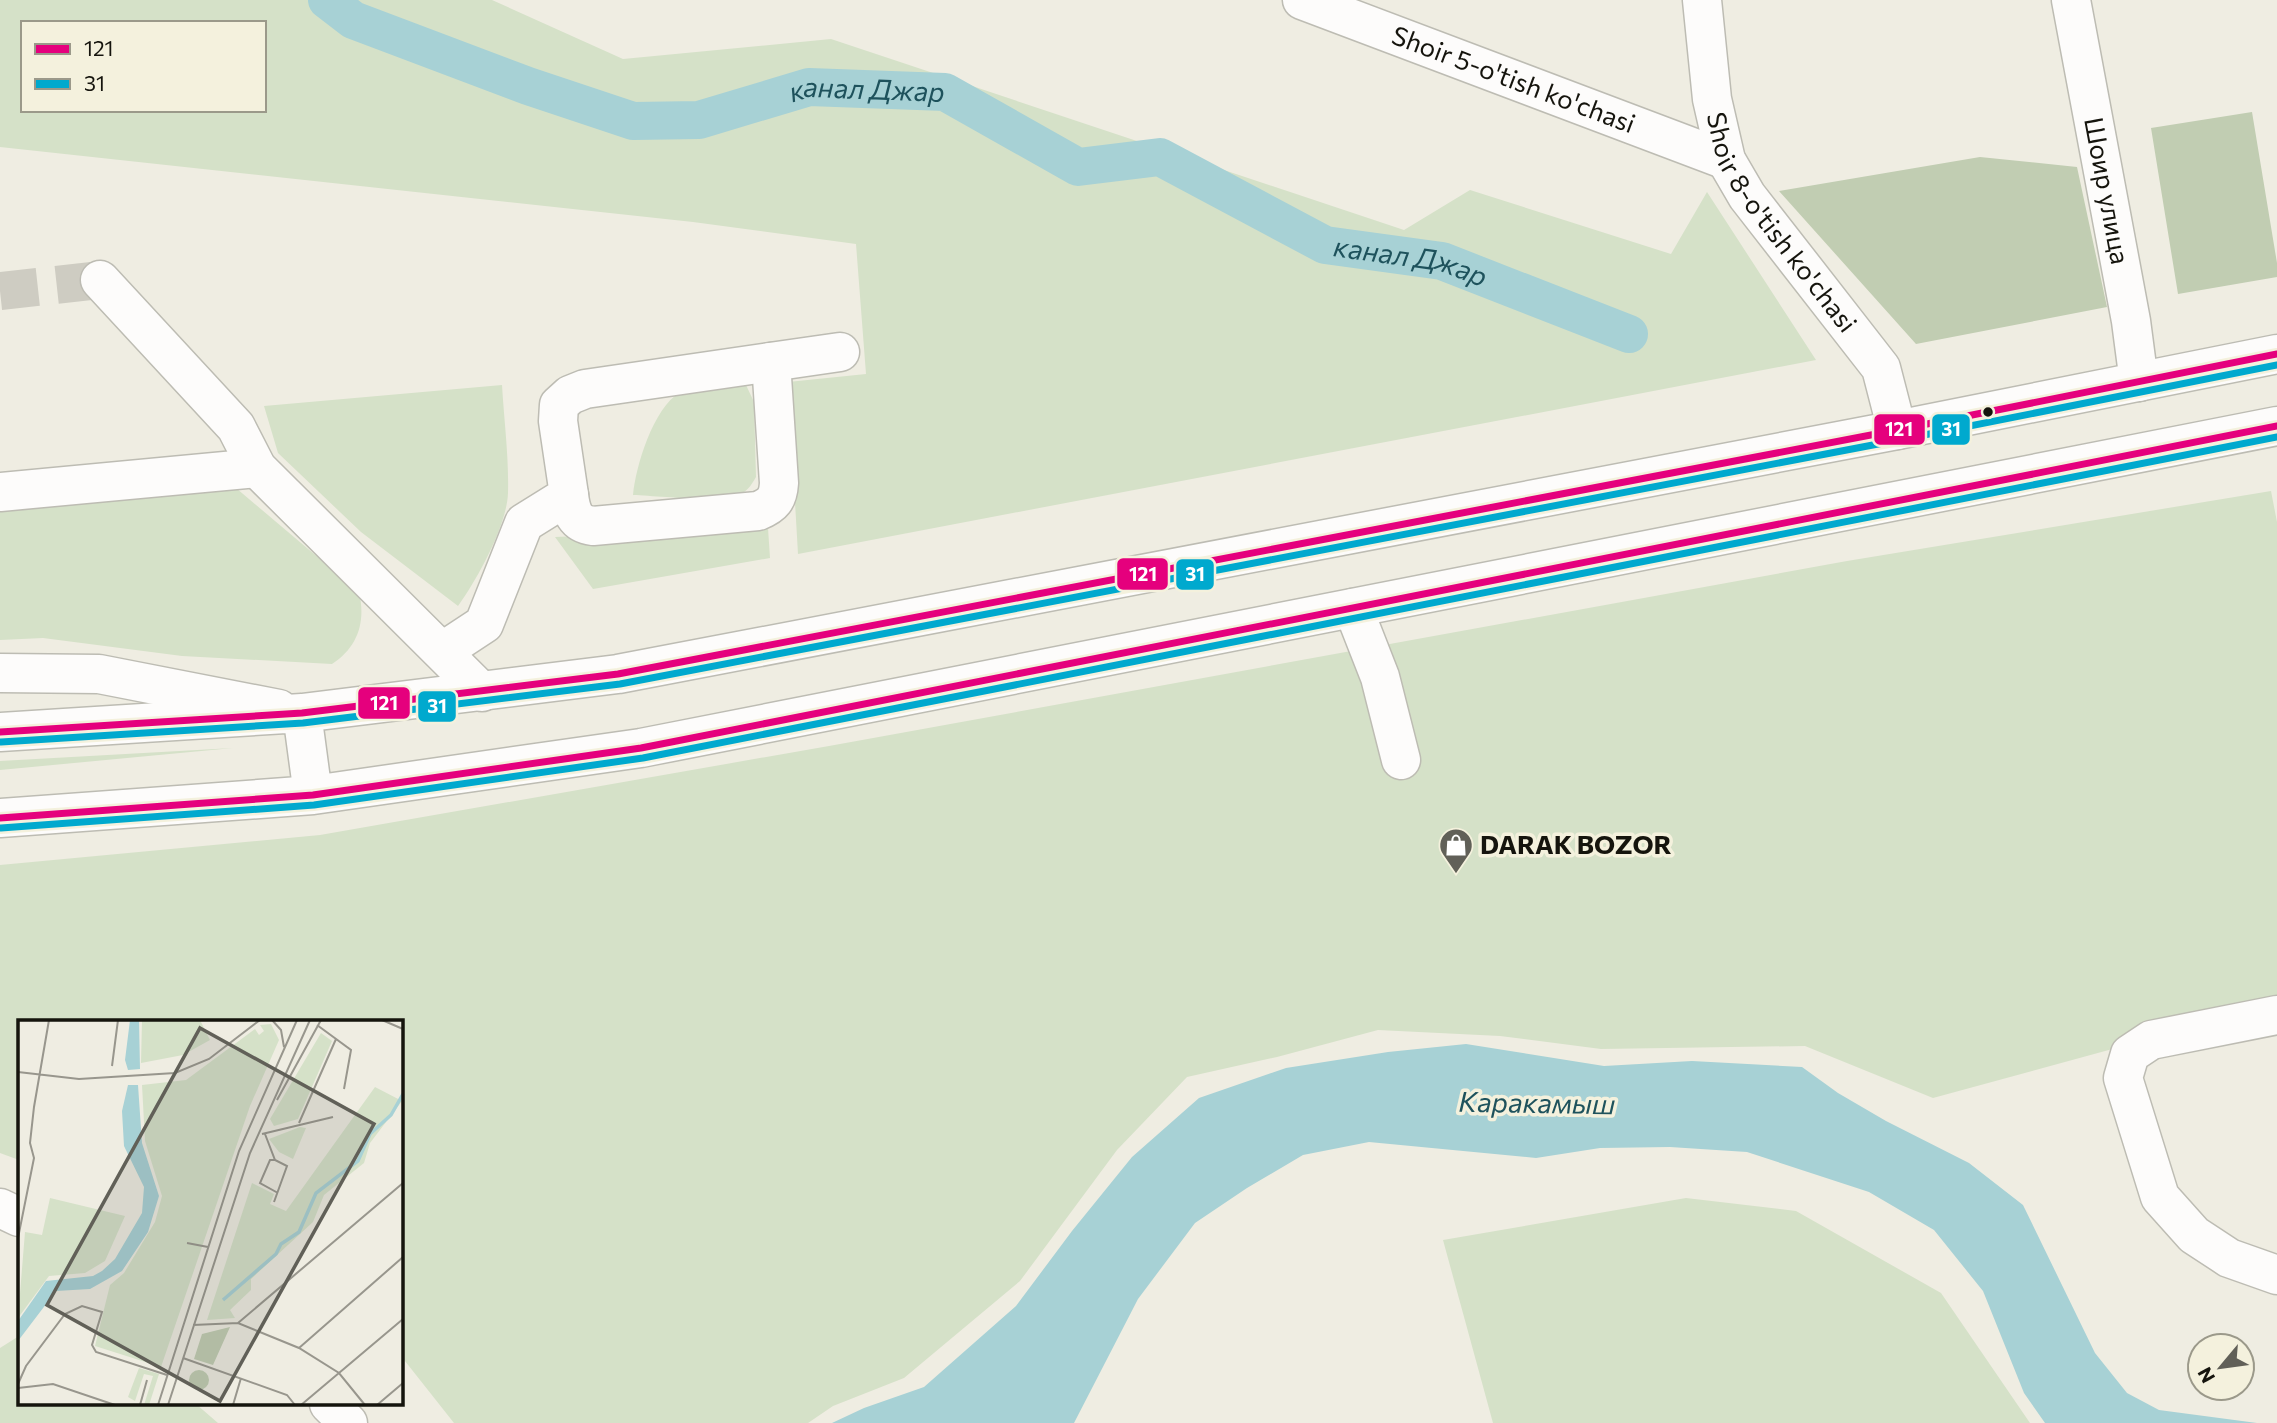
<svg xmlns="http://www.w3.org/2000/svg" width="2277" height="1423" font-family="Commissioner,sans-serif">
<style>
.green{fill:#d5e1c8;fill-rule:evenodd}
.forest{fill:#c1cdb2}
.water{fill:#a7d1d5}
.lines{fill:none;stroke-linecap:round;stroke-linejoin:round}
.canal{stroke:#a7d1d5;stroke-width:38}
.minor-tunnel{stroke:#ceccc2;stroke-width:38;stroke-dasharray:38 19;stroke-linecap:butt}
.minor-casing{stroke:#bdbcb3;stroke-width:41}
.major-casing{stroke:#bdbcb3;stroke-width:41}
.highway-casing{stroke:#bdbcb3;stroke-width:41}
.minor{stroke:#fdfcfb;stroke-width:38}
.major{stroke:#fdfcfb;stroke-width:38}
.highway{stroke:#fdfcfb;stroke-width:38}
.bus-1-casing{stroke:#f4f1dd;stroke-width:12}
.bus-2-casing{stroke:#f4f1dd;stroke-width:12}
.bus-1{stroke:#e5007d;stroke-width:7}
.bus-2{stroke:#00a9ce;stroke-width:7}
.bus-dot{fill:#15140d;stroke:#f4f1dd;stroke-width:2.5}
.labels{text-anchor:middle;stroke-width:7;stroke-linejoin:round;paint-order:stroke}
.street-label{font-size:26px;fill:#15140d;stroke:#f4f1dd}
.poi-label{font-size:26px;font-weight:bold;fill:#15140d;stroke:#f4f1dd;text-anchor:start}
.water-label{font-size:28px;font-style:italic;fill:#1e525c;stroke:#f4f1dd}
.inset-river{fill:none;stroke:#a7d1d5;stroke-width:3.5}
.inset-road{fill:none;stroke:#98968d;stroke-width:2}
.view{fill:#616058;fill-opacity:0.15;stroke:#616058;stroke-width:3.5}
.inset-edge{fill:none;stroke:#15140d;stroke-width:3.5}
.line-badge{stroke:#f4f1dd;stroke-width:2.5}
.badge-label{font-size:19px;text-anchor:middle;font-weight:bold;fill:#fff}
</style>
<rect width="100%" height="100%" fill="#efede2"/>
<!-- green -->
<path class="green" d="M 0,0 L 492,0 L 623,59 L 831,39 L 1404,230 L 1470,190 L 1671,254 L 1707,192 L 1816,360 L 798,554 L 788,382 L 866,374 L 856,244 L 693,222 L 0,147 ZM 23,23 L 264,23 L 264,110 L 23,110 Z
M 502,385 C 504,420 509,457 508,493 C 507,525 477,580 458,606 L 361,532 L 278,453 L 264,406 Z
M 746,385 L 754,402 L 756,477 C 751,486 746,493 736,496 C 714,502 658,496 633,495 C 636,465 653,409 680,392 C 688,386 734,386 746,385 Z
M 236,488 L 359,592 C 366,622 358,647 332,664 L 182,656 L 43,638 L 0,640 L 0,511 Z
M 2271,491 L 2277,522 L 2277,1004 L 1933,1098 L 1805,1046 L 1601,1049 L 1500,1036 L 1378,1030 L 1277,1057 L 1187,1077 L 1117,1150 L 1020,1281 L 904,1378 L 833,1406 L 808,1423 L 454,1423 L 401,1356 L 401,1022 L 19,1022 L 19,1160 L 0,1153 L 0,865 L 320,835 L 829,746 L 1847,561 Z
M 768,528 L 770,558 L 593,589 L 555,537 Z
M 233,748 L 0,770 L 0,761 Z
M 1686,1198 L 1796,1211 L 1941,1293 L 2030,1423 L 1493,1423 L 1443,1240 Z
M 19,1336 L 19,1404 L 196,1404 L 218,1423 L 0,1423 L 0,1348 Z"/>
<!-- forest -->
<path class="forest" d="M 2252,112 L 2277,263 L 2277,277 L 2178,294 L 2151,128 Z
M 1980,157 L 2077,167 L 2107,307 L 1916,344 L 1779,191 Z"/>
<!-- water -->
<path class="water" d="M 1466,1044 L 1604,1066 L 1692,1061 L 1802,1067 L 1838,1093 L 1886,1121 L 1969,1163 L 2023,1205 L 2095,1353 L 2127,1393 L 2159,1410 L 2257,1423 L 2045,1423 L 2024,1393 L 1983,1291 L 1934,1230 L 1869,1192 L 1747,1152 L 1670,1147 L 1600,1148 L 1536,1158 L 1369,1142 L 1303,1155 L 1247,1188 L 1195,1223 L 1138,1299 L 1074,1423 L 832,1423 L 864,1408 L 924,1387 L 1016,1306 L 1072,1231 L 1132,1157 L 1199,1098 L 1286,1068 L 1388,1052 Z"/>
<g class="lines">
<!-- canal -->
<path class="canal" id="s1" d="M 327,0 L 353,20 L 528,86 L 633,121 L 699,120 L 809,87 L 945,92 L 1078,167 L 1160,157 L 1325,245 L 1442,261 L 1629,334"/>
<!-- minor-tunnel -->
<path class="minor-tunnel" d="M 0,291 L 100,280"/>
<!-- minor casing -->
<g class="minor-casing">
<g id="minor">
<path id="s2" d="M 1302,0 L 1726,160"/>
<path id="s3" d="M 1702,0 L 1712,99 L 1726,160 L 1747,196 L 1881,368 L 1897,430"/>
<path id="s4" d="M 2071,0 L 2131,321 L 2139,382"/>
<path d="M 100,280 L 236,427 L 257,468 L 482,692"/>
<path d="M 0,492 L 257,468"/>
<path d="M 569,495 C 571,512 575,524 593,526 L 758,511 C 773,505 778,499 779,483 L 771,362"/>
<path d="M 1353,608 L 1380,677 L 1401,760"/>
<path d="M 443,651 L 484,624 L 524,523 L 569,495 L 558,421 L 559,405 L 570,395 L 585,389 L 840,352"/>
<path d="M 0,673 L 99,674 L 279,709"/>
<path d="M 2277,1015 L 2151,1040 L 2130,1054 L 2123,1078 L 2160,1197 L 2194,1235 L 2229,1258 L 2277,1275"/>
</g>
</g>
<!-- major casing -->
<g class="major-casing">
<path id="major" d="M 0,1208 L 19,1217
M 329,1404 L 348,1423"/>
</g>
<!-- highway casing -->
<g class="highway-casing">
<path id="highway" d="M 302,713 L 313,795
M 0,732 L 302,713 L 618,674 L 1897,430 L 2277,354
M 0,818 L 313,795 L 641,748 L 2277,426"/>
</g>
<!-- minor -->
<use href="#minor" class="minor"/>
<!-- major -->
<use href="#major" class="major"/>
<!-- highway -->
<use href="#highway" class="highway"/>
<!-- bus-1 casing -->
<g class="bus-1-casing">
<path id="bus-1" d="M 0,732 L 302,713 L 618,674 L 1897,430 L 2277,354
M 0,818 L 313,795 L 641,748 L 2277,426"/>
</g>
<!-- bus-2 casing -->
<g class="bus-2-casing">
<path id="bus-2" d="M 1,742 L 303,723 L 620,684 L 1899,440 L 2277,365
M 1,828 L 314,805 L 643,758 L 2277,437"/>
</g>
<!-- bus-1 -->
<use href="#bus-1" class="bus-1"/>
<!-- bus-2 -->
<use href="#bus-2" class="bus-2"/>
</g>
<!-- icons -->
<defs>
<g id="shop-pin" transform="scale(1.75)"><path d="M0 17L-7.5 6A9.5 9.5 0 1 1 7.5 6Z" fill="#616058" stroke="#f4f1dd"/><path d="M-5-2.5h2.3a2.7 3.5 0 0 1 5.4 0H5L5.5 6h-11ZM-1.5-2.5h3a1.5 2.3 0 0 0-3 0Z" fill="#fff"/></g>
</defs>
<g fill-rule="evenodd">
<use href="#shop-pin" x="1456" y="845"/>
</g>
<!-- markers -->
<circle class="bus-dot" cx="1988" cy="412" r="6"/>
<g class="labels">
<!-- street labels -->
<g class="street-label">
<text dy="9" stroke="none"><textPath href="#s2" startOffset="226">Shoir 5-o'tish ko'chasi</textPath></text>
<text dy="9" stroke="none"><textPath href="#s4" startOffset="194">Шоир улица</textPath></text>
<text dy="9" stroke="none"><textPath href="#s3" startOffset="243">Shoir 8-o'tish ko'chasi</textPath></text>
</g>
<!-- poi labels -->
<g class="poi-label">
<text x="1480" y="854">DARAK BOZOR</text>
</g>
<!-- water labels -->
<g class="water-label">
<text dy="10" stroke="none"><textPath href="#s1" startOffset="569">канал Джар</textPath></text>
<text dy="10" stroke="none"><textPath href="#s1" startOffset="1157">канал Джар</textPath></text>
<text transform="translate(1537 1103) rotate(1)" y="10">Каракамыш</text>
</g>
</g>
<!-- overview -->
<g transform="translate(18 1020)">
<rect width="385" height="385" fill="#efede2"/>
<path d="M 124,0 L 182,0 L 192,20 L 165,35 L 123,43 ZM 253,4 L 261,20 L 232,86 L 143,347 L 77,326 L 92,265 L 106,253 L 137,202 L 144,176 L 127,121 L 124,65 L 168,60 L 237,9 L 241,15 L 246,11 L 242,5 ZM 303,13 L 314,21 L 280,99 L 256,106 L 252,99 ZM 357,67 L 384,81 L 352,123 L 346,143 L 306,175 L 295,202 L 233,259 L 233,270 L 212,290 L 217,298 L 189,300 L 234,163 L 256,174 L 252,184 L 268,191 ZM 282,107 L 288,108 L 275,139 L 261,132 L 251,119 ZM 32,178 L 107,196 L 87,241 L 67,253 L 31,256 L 0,298 L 7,212 L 24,215 ZM 121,348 L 141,354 L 131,385 L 126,385 L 135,356 L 126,354 L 117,381 L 110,377 Z" fill="#d5e1c8"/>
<path d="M 212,307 L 195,345 L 176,339 L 184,314 ZM171 360a10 10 0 1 1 20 0a10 10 0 1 1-20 0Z" fill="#c1cdb2"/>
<path d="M 112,0 L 121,0 L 122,49 L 110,50 L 107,40 ZM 110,65 L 120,65 L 124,123 L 141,176 L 130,212 L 104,251 L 72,269 L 38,271 L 0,321 L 0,301 L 28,261 L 75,256 L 84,251 L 97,239 L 124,193 L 126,167 L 106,126 L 104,91 Z" fill="#a7d1d5"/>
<path class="inset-river" d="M 205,280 L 258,234 L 263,224 L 281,212 L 298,173 L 340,141 L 352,114 L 373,95 L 385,74"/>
<path class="inset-road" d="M 254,0 L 263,10 L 266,27M 364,0 L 385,9M 299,5 L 333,30 L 326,69M 94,46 L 100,0M 0,52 L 61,59 L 157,53 L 191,39 L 242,0M 259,80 L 303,0M 281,103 L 318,19M 244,114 L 315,97M 247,114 L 257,140 L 269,146 L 256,182M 257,140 L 252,140 L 242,163 L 260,173M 0,218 L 16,138 L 12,123 L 16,87 L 31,0M 169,223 L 190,227M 220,303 L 385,163M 175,305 L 220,303 L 281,328 L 321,353 L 347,385M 281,328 L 385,237M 165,338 L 269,375 L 277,385M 0,364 L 8,346 L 47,294 L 64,286 L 84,292 L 74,325 L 78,332 L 149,355M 0,368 L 35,364 L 97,385M 122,385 L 129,360M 140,385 L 221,131 L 279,0M 150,385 L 232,133 L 292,0M 215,385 L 223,358M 283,385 L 385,299M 359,385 L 385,363"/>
<path class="view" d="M 182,8 L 356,104 L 202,381 L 29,285 Z"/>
<rect width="385" height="385" class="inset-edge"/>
</g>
<g class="line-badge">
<rect x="1873" y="413" width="53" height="33" rx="7" fill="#e5007d"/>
<rect x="1931" y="413" width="40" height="33" rx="7" fill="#00a9ce"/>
<rect x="1116" y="557" width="53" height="34" rx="7" fill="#e5007d"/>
<rect x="1175" y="558" width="40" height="33" rx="7" fill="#00a9ce"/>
<rect x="357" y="686" width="54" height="34" rx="7" fill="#e5007d"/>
<rect x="417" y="690" width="40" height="33" rx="7" fill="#00a9ce"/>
</g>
<g class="badge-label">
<text x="1899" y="436">121</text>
<text x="1951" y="436">31</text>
<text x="1143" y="581">121</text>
<text x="1195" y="581">31</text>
<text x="384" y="710">121</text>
<text x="437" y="713">31</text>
</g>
<!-- legend -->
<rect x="21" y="21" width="245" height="91" fill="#f4f1dd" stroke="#9b998a" stroke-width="2"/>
<rect x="35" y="44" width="35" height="10" fill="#e5007d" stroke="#9b998a" stroke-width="2"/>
<text x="84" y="56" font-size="21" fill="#15140d">121</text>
<rect x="35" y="79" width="35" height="10" fill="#00a9ce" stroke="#9b998a" stroke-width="2"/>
<text x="84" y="91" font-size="21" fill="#15140d">31</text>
<!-- north arrow -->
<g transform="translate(2221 1367) rotate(241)"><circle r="33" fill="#f4f1dd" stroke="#9b998a" stroke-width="2"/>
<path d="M0-5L12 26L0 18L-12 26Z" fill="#616058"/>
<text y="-10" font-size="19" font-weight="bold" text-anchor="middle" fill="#15140d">N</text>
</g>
</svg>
